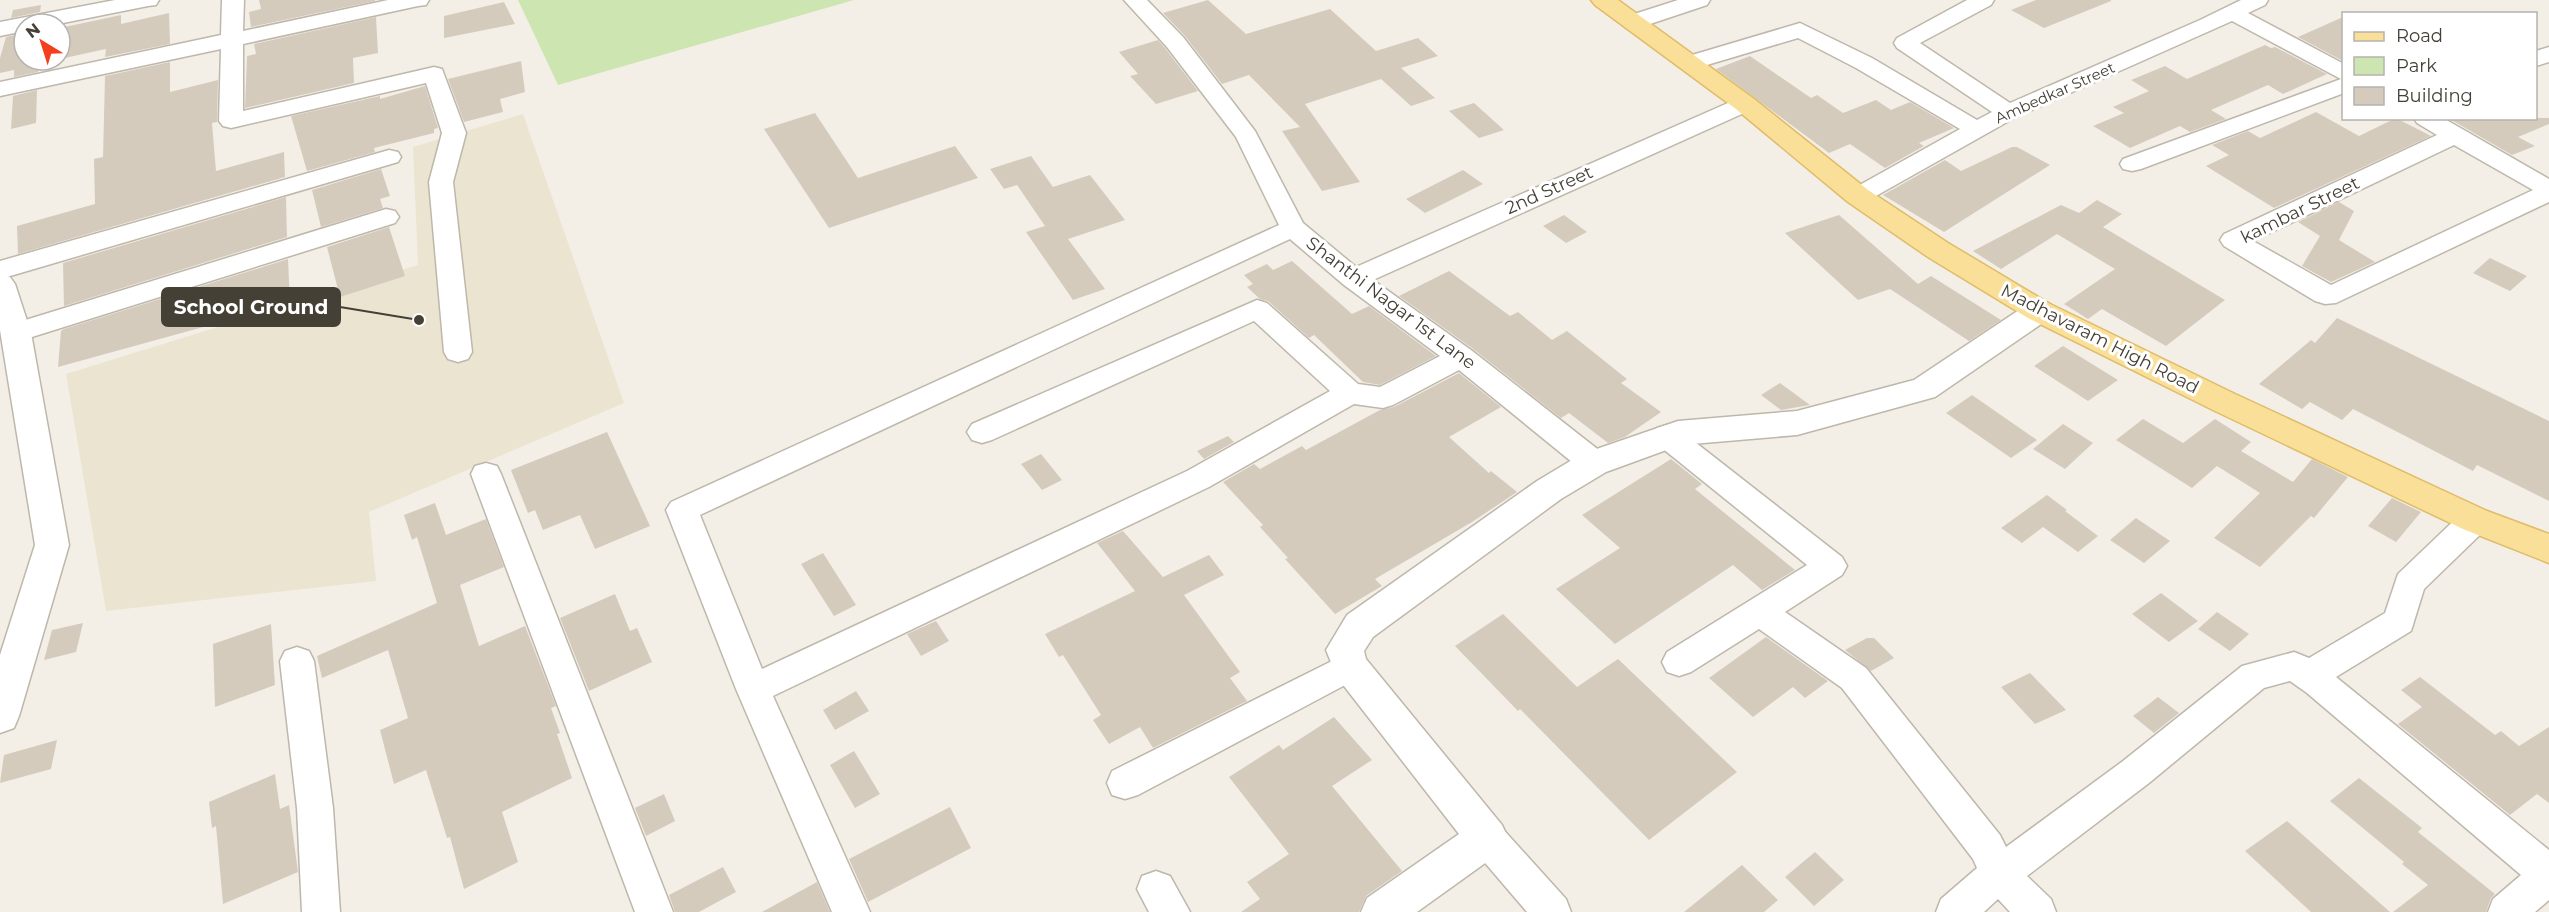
<svg xmlns="http://www.w3.org/2000/svg" width="2549" height="912" font-family="Montserrat,sans-serif">
<style>
.education{fill:#ebe4d1}
.green{fill:#cde6b1}
.building{fill:#d4cbbd}
.lines{fill:none;stroke-linecap:round;stroke-linejoin:round}
.minor-casing{stroke:#beb7aa;stroke-width:3}
.tertiary-casing{stroke:#beb7aa;stroke-width:3}
.primary-casing{stroke:#dfbc69;stroke-width:3}
.minor{fill:#fff;fill-rule:evenodd}
.tertiary{fill:#fff;fill-rule:evenodd}
.primary{fill:#fadf98;fill-rule:evenodd}
.labels{text-anchor:middle;stroke-width:6;stroke-linejoin:round;paint-order:stroke}
.far-street-label{font-size:15px;fill:#454036;stroke:#fff}
.street-label{font-size:18px;fill:#454036;stroke:#fff}
.leader{fill:none;stroke:#454036;stroke-width:2}
.callout-dot{fill:#454036;stroke:#fff;stroke-width:2}
.callout{fill:#454036;stroke:#454036;stroke-width:2}
.callout-label{font-size:20px;text-anchor:middle;font-weight:bold;fill:#fff}
</style>
<rect width="100%" height="100%" fill="#f3efe7"/>
<!-- education -->
<path class="education" d="M 523,114 L 624,403 L 369,512 L 376,581 L 106,611 L 66,374 L 418,265 L 413,147 Z"/>
<!-- green -->
<path class="green" d="M 518,0 L 854,0 L 558,85 Z"/>
<!-- building -->
<path class="building" d="M 259,0 L 375,0 L 375,1 L 251,27 L 249,12 L 261,9 Z
M 1208,0 L 1246,34 L 1330,9 L 1376,51 L 1418,38 L 1438,56 L 1401,68 L 1435,98 L 1411,106 L 1381,79 L 1305,104 L 1360,182 L 1322,191 L 1282,131 L 1300,127 L 1249,75 L 1222,84 L 1185,36 L 1163,13 Z
M 2036,0 L 2111,0 L 2111,1 L 2044,28 L 2011,10 Z
M 504,2 L 515,24 L 444,38 L 444,16 Z
M 41,5 L 40,12 L 11,18 L 13,10 Z
M 169,13 L 170,44 L 105,57 L 106,49 L 60,59 L 60,28 L 121,15 L 121,24 Z
M 376,17 L 378,53 L 353,58 L 354,83 L 245,108 L 247,56 L 256,54 L 254,44 Z
M 2343,17 L 2343,61 L 2298,37 Z
M 24,33 L 24,60 L 57,60 L 38,64 L 38,72 L 14,77 L 14,70 L 0,73 L 0,58 L 6,37 Z
M 1158,40 L 1165,48 L 1198,91 L 1156,104 L 1130,76 L 1138,74 L 1119,52 Z
M 2265,45 L 2271,48 L 2275,47 L 2327,74 L 2283,94 L 2268,85 L 2211,110 L 2226,119 L 2190,132 L 2180,126 L 2130,148 L 2093,126 L 2124,113 L 2113,107 L 2149,91 L 2131,80 L 2165,66 L 2187,79 Z
M 1750,56 L 1811,98 L 1817,95 L 1843,113 L 1876,100 L 1891,110 L 1910,102 L 1954,128 L 1919,143 L 1924,146 L 1885,168 L 1850,144 L 1829,153 L 1716,69 Z
M 521,61 L 525,92 L 500,99 L 503,112 L 464,122 L 448,79 Z
M 170,62 L 170,92 L 218,80 L 217,122 L 212,123 L 216,171 L 284,152 L 285,177 L 18,254 L 17,226 L 95,204 L 94,159 L 103,157 L 105,76 Z
M 425,86 L 438,128 L 434,129 L 434,133 L 374,148 L 375,152 L 307,171 L 291,116 L 380,96 L 380,99 Z
M 37,90 L 36,123 L 11,129 L 13,96 Z
M 1474,103 L 1504,130 L 1479,138 L 1449,111 Z
M 2316,112 L 2359,136 L 2396,118 L 2431,136 L 2274,208 L 2206,166 L 2229,155 L 2212,145 L 2248,131 L 2260,138 Z
M 815,113 L 858,178 L 955,146 L 978,178 L 829,228 L 764,129 Z
M 2448,118 L 2549,118 L 2549,124 L 2518,137 L 2535,146 L 2512,155 Z
M 2012,147 L 2017,147 L 2050,165 L 1944,232 L 1883,195 L 1945,160 L 1961,171 Z
M 1031,156 L 1053,187 L 1090,175 L 1125,220 L 1068,239 L 1105,289 L 1073,300 L 1026,232 L 1045,226 L 1017,185 L 1004,189 L 990,169 Z
M 381,169 L 390,196 L 380,199 L 383,208 L 321,227 L 312,190 Z
M 1463,170 L 1483,184 L 1425,213 L 1406,199 Z
M 286,197 L 287,237 L 64,306 L 63,263 Z
M 2097,200 L 2122,214 L 2103,227 L 2225,300 L 2166,346 L 2102,309 L 2088,319 L 2064,304 L 2115,269 L 2057,234 L 2001,269 L 1973,251 L 2061,205 L 2079,213 Z
M 2339,202 L 2354,211 L 2339,240 L 2375,262 L 2331,282 L 2302,266 L 2320,236 L 2298,222 Z
M 1564,215 L 1587,232 L 1566,243 L 1543,226 Z
M 1839,215 L 1918,284 L 1931,276 L 2001,320 L 1969,341 L 1890,289 L 1858,300 L 1785,233 Z
M 389,227 L 405,276 L 340,297 L 327,247 Z
M 2490,258 L 2527,276 L 2510,291 L 2473,273 Z
M 288,259 L 290,303 L 58,367 L 61,331 L 64,329 Z
M 1292,261 L 1352,314 L 1369,306 L 1436,356 L 1380,385 L 1363,382 L 1314,335 L 1309,338 L 1268,301 L 1260,299 L 1247,287 L 1253,284 L 1244,275 L 1267,264 L 1273,270 Z
M 1449,271 L 1510,316 L 1518,312 L 1552,340 L 1567,331 L 1627,379 L 1621,383 L 1661,412 L 1625,437 L 1608,443 L 1569,413 L 1561,418 L 1472,348 L 1399,296 Z
M 2337,318 L 2549,421 L 2549,501 L 2477,465 L 2473,471 L 2353,409 L 2342,420 L 2310,402 L 2302,409 L 2259,384 L 2311,340 L 2315,343 Z
M 2063,346 L 2118,380 L 2088,401 L 2034,366 Z
M 1459,373 L 1501,407 L 1449,437 L 1489,473 L 1491,471 L 1517,492 L 1472,522 L 1375,579 L 1382,586 L 1335,614 L 1285,559 L 1288,558 L 1260,527 L 1263,525 L 1223,482 L 1254,464 L 1260,469 L 1302,446 L 1306,450 L 1380,410 L 1394,407 Z
M 1780,383 L 1810,405 L 1781,410 L 1761,395 Z
M 1972,395 L 2037,440 L 2011,458 L 1946,413 Z
M 2143,419 L 2183,443 L 2215,419 L 2251,442 L 2241,451 L 2293,482 L 2312,459 L 2348,477 L 2314,518 L 2311,516 L 2260,567 L 2214,538 L 2260,493 L 2217,466 L 2192,488 L 2116,440 Z
M 2063,424 L 2093,443 L 2065,469 L 2033,449 Z
M 607,432 L 650,526 L 595,549 L 580,515 L 543,530 L 535,510 L 528,513 L 511,470 Z
M 1228,436 L 1234,442 L 1204,459 L 1197,451 Z
M 1041,454 L 1062,480 L 1042,490 L 1021,464 Z
M 1671,459 L 1702,484 L 1695,489 L 1795,570 L 1762,590 L 1733,565 L 1615,644 L 1556,589 L 1620,548 L 1582,515 Z
M 2047,495 L 2067,510 L 2065,511 L 2098,536 L 2078,552 L 2043,527 L 2022,543 L 2001,528 Z
M 2392,498 L 2421,512 L 2396,542 L 2368,526 Z
M 435,503 L 446,535 L 486,519 L 504,567 L 460,585 L 479,646 L 525,626 L 556,706 L 551,708 L 560,733 L 557,734 L 572,778 L 502,812 L 518,862 L 464,889 L 450,837 L 447,838 L 426,770 L 394,784 L 380,730 L 408,718 L 388,650 L 322,678 L 317,656 L 437,603 L 417,537 L 412,540 L 404,515 Z
M 2136,518 L 2170,541 L 2144,563 L 2110,540 Z
M 1123,531 L 1163,577 L 1209,555 L 1224,575 L 1184,595 L 1240,672 L 1230,678 L 1247,701 L 1153,748 L 1140,727 L 1109,744 L 1093,720 L 1101,715 L 1063,655 L 1059,657 L 1045,634 L 1135,591 L 1097,543 Z
M 823,553 L 856,605 L 834,616 L 801,564 Z
M 2161,593 L 2198,621 L 2169,642 L 2132,614 Z
M 615,594 L 630,631 L 637,628 L 652,662 L 589,691 L 560,618 Z
M 2217,612 L 2249,634 L 2230,651 L 2198,629 Z
M 1503,614 L 1577,687 L 1618,659 L 1737,772 L 1649,840 L 1520,709 L 1518,711 L 1455,646 Z
M 936,621 L 949,641 L 921,656 L 907,634 Z
M 83,623 L 76,652 L 44,660 L 52,630 Z
M 271,624 L 275,685 L 215,707 L 213,644 Z
M 1766,637 L 1828,681 L 1805,698 L 1793,687 L 1753,717 L 1709,678 Z
M 1867,638 L 1874,638 L 1894,658 L 1871,671 L 1845,650 Z
M 2030,673 L 2066,710 L 2035,724 L 2001,687 Z
M 2420,677 L 2495,735 L 2501,731 L 2519,746 L 2549,727 L 2549,803 L 2537,794 L 2510,815 L 2398,724 L 2422,707 L 2401,690 Z
M 856,691 L 869,711 L 835,730 L 823,710 Z
M 2158,697 L 2179,713 L 2154,733 L 2133,716 Z
M 1334,717 L 1372,760 L 1332,786 L 1402,871 L 1366,896 L 1359,912 L 1241,912 L 1260,899 L 1247,882 L 1289,854 L 1229,777 L 1279,745 L 1283,750 Z
M 57,740 L 51,769 L 0,783 L 4,755 Z
M 854,751 L 880,794 L 855,808 L 830,765 Z
M 275,774 L 280,809 L 289,805 L 298,872 L 223,904 L 216,826 L 212,828 L 209,802 Z
M 2359,778 L 2422,828 L 2418,832 L 2495,894 L 2491,898 L 2486,912 L 2393,912 L 2428,885 L 2402,864 L 2404,862 L 2330,801 Z
M 664,794 L 675,821 L 646,836 L 635,808 Z
M 950,807 L 971,848 L 868,902 L 849,859 Z
M 2287,821 L 2390,912 L 2311,912 L 2245,851 Z
M 1815,852 L 1844,880 L 1814,906 L 1785,877 Z
M 1742,865 L 1778,900 L 1764,912 L 1684,912 Z
M 723,867 L 736,892 L 699,912 L 675,912 L 669,895 Z
M 817,882 L 830,912 L 762,912 Z"/>
<g class="lines">
<!-- minor casing -->
<g class="minor-casing">
<path id="minor" d="M 115,0 L 159,0 L 156,5 L 148,6 L 58,24 L 24,24 L 24,31 L 0,36 L 0,22 Z
M 222,0 L 244,0 L 243,31 L 388,0 L 429,0 L 426,5 L 418,6 L 243,44 L 243,111 L 434,67 L 442,69 L 466,133 L 453,182 L 472,352 L 468,359 L 458,362 L 448,359 L 444,352 L 429,182 L 442,133 L 426,83 L 231,128 L 223,126 L 219,121 L 221,49 L 0,96 L 0,82 L 221,35 Z
M 1124,0 L 1147,0 L 1183,37 L 1255,131 L 1303,223 L 1356,267 L 1737,99 L 1745,97 L 1753,99 L 1757,104 L 1753,109 L 1373,280 L 1471,350 L 1605,455 L 1609,463 L 1605,471 L 1594,474 L 1583,471 L 1459,370 L 1393,405 L 1383,408 L 1354,404 L 1209,487 L 773,696 L 870,912 L 832,912 L 736,689 L 666,510 L 671,502 L 1279,225 L 1236,137 L 1167,47 ZM 1290,239 L 1344,285 L 1440,356 L 1380,387 L 1358,384 L 1267,303 L 1257,300 L 972,424 L 967,432 L 972,440 L 982,443 L 992,440 L 1254,321 L 1330,391 L 1187,471 L 762,669 L 700,515 Z
M 1678,0 L 1710,0 L 1707,5 L 1641,27 L 1633,29 L 1625,27 L 1622,22 L 1625,17 Z
M 1967,0 L 1994,0 L 1991,5 L 1920,43 L 2010,103 L 2200,20 L 2241,0 L 2268,0 L 2265,5 L 2248,13 L 2344,64 L 2344,93 L 2141,169 L 2132,171 L 2123,169 L 2120,164 L 2123,159 L 2341,79 L 2232,21 L 2016,117 L 1867,201 L 1858,204 L 1849,201 L 1845,196 L 1849,191 L 1960,129 L 1856,68 L 1798,38 L 1690,70 L 1682,68 L 1679,63 L 1682,58 L 1800,23 L 1872,58 L 1977,120 L 1992,112 L 1897,48 L 1894,43 L 1897,38 Z
M 2549,47 L 2549,62 L 2536,66 L 2536,51 Z
M 2414,118 L 2443,118 L 2549,179 L 2549,202 L 2336,303 L 2325,304 L 2315,301 L 2224,246 L 2220,240 L 2224,234 L 2437,135 L 2417,123 ZM 2454,145 L 2533,190 L 2331,285 L 2253,241 Z
M 389,150 L 398,152 L 401,157 L 398,162 L 0,279 L 0,261 Z
M 386,209 L 395,211 L 399,217 L 395,223 L 16,342 L 6,340 L 2,333 L 6,326 Z
M 1667,425 L 1677,428 L 1842,557 L 1847,566 L 1842,575 L 1785,612 L 1866,668 L 2000,835 L 2006,847 L 2123,761 L 2242,666 L 2294,652 L 2309,658 L 2385,613 L 2398,574 L 2464,511 L 2475,508 L 2486,511 L 2491,520 L 2486,529 L 2424,589 L 2411,631 L 2336,677 L 2549,850 L 2549,900 L 2535,912 L 2488,912 L 2493,899 L 2521,875 L 2307,693 L 2290,681 L 2264,688 L 2149,783 L 2027,876 L 2051,899 L 2056,912 L 2010,912 L 1998,899 L 1984,912 L 1936,912 L 1941,899 L 1977,868 L 1973,859 L 1842,688 L 1759,629 L 1691,672 L 1679,676 L 1667,672 L 1662,662 L 1667,652 L 1807,565 L 1657,444 L 1652,436 L 1657,428 Z
M 486,463 L 497,466 L 501,474 L 673,912 L 635,912 L 471,474 L 475,466 Z
M 297,647 L 309,651 L 314,661 L 333,808 L 340,912 L 302,912 L 297,808 L 280,661 L 285,651 Z
M 1350,652 L 1362,656 L 1367,666 L 1362,676 L 1138,795 L 1125,799 L 1112,795 L 1107,783 L 1112,771 Z
M 1487,821 L 1500,826 L 1566,899 L 1571,912 L 1527,912 L 1474,850 L 1468,838 L 1474,826 Z
M 1156,871 L 1170,876 L 1190,912 L 1149,912 L 1137,889 L 1142,876 Z"/>
</g>
<!-- tertiary casing -->
<g class="tertiary-casing">
<path id="tertiary" d="M 0,274 L 10,277 L 15,284 L 31,333 L 69,545 L 19,716 L 14,728 L 0,733 L 0,655 L 35,545 L 0,330 Z
M 2039,301 L 2050,304 L 2054,311 L 2050,318 L 1935,397 L 1797,435 L 1680,445 L 1606,472 L 1561,499 L 1373,637 L 1364,651 L 1366,659 L 1502,825 L 1508,838 L 1502,851 L 1417,912 L 1361,912 L 1367,898 L 1459,834 L 1337,677 L 1326,650 L 1347,615 L 1537,481 L 1582,454 L 1678,421 L 1797,411 L 1914,380 L 2028,304 Z"/>
</g>
<!-- primary casing -->
<g class="primary-casing">
<path id="primary" d="M 1591,0 L 1618,0 L 1754,99 L 1868,190 L 1948,243 L 2050,304 L 2235,394 L 2487,511 L 2549,534 L 2549,563 L 2463,529 L 2213,410 L 2028,318 L 1928,257 L 1848,202 L 1736,109 L 1595,5 Z"/>
</g>
<!-- minor -->
<use href="#minor" class="minor"/>
<!-- tertiary -->
<use href="#tertiary" class="tertiary"/>
<!-- primary -->
<use href="#primary" class="primary"/>
</g>
<g class="labels">
<!-- far-street labels -->
<g class="far-street-label">
<text transform="translate(2055 93) rotate(-24)" y="5">Ambedkar Street</text>
</g>
<!-- street labels -->
<g class="street-label">
<text transform="translate(1549 190) rotate(-24)" y="6">2nd Street</text>
<text transform="translate(2300 210) rotate(-26)" y="6">kambar Street</text>
<text transform="translate(1391 303) rotate(37)" y="6">Shanthi Nagar 1st Lane</text>
<text transform="translate(2100 339) rotate(27)" y="6">Madhavaram High Road</text>
</g>
</g>
<!-- callouts -->
<path class="leader" d="M419 320L340 307"/>
<circle class="callout-dot" cx="419" cy="320" r="6"/>
<rect class="callout" x="162" y="288" width="178" height="38" rx="6"/>
<g class="callout-label">
<text x="251" y="314">School Ground</text>
</g>
<!-- legend -->
<rect x="2342" y="12" width="195" height="108" fill="#ffffff" stroke="#b5b3af" stroke-width="1.5"/>
<rect x="2354" y="32" width="30" height="9" fill="#fadf98" stroke="#b5b3af" stroke-width="1.5"/>
<text x="2396" y="42" font-size="18" fill="#454036">Road</text>
<rect x="2354" y="57" width="30" height="18" fill="#cde6b1" stroke="#b5b3af" stroke-width="1.5"/>
<text x="2396" y="72" font-size="18" fill="#454036">Park</text>
<rect x="2354" y="87" width="30" height="18" fill="#d4cbbd" stroke="#b5b3af" stroke-width="1.5"/>
<text x="2396" y="102" font-size="18" fill="#454036">Building</text>
<!-- north arrow -->
<g transform="translate(42 42) rotate(322)"><circle r="28" fill="#ffffff" stroke="#b5b3af" stroke-width="1.5"/>
<path d="M0-4.5L10 22L0 15L-10 22Z" fill="#f2401f"/>
<text y="-9" font-size="16" font-weight="bold" text-anchor="middle" fill="#454036">N</text>
</g>
</svg>
